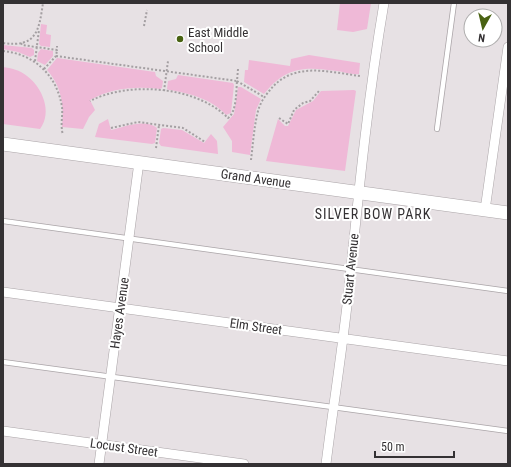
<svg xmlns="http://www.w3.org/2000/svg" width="511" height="467" font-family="'Roboto Condensed',sans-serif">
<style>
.green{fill:#efb9d7}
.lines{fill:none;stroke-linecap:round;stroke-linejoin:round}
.service-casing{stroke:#aba5a8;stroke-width:6}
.minor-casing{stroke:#aba5a8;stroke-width:10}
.secondary-casing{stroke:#aba5a8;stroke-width:14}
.path{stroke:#a49fa2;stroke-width:2;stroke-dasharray:2 2;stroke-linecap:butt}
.service{stroke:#fff;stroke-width:4.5}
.minor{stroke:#fff;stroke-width:9}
.secondary{stroke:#fff;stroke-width:13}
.poi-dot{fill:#496212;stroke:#fff;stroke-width:1.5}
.labels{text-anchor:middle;stroke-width:4;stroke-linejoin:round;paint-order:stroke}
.poi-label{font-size:13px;fill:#343133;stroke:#fff;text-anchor:start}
.street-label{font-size:13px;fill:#343133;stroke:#fff}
.neighbourhood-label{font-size:14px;letter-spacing:1px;fill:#343133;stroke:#fff}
</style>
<rect width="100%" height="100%" fill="#e7e1e4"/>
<!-- green -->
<path class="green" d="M 340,3 L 371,3 L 367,29 L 353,32 L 337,30 Z
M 41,24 L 47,25 L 46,34 L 51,35 L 50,47 L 41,46 L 39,44 Z
M 3,45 L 32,48 L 34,50 L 34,55 L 30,57 L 18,52 L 3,49 Z
M 41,49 L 53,51 L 53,56 L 45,65 L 37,61 L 38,53 Z
M 309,55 L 360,63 L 359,74 C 352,75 344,72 337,71 C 304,66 285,67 264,94 L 244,82 L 245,70 L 248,70 L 249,60 L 290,66 L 291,59 Z
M 57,58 L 155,72 L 156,76 L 163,81 L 162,88 L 160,89 C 135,86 112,88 90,100 L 95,110 L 89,117 L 83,129 L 62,127 C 64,105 62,87 47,70 Z
M 3,67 C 11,68 20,70 27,76 C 42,87 53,112 40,129 L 3,124 Z
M 178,75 L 233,83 L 234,85 L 231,113 L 226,115 C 212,99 189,93 169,90 L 167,89 L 168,81 L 176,79 Z
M 238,87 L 241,87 L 261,99 L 256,110 L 250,155 L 232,152 L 232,141 L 223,127 L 234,114 Z
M 354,90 L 356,91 L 345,171 L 266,161 L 278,119 L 285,126 L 288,126 L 296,110 L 313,101 L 321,91 Z
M 108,119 L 111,130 C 123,127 146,118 157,128 L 155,143 L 152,144 L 95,137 L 99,124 Z
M 163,128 L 182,130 L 204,143 L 211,134 L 217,141 L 218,154 L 161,146 L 159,143 L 161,129 Z"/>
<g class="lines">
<!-- service casing -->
<g class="service-casing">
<path id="service" d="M 437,129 L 454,3
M 3,221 L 508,291
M 3,362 L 508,431"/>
</g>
<!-- minor casing -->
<g class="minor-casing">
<path id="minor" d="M 485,210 L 508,47
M 3,292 L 508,361
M 3,431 L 244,464
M 99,464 L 139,162
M 326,464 C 334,399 345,334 351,268 C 360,179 369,91 384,3"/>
</g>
<!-- secondary casing -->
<g class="secondary-casing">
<path id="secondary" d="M 3,144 L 508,213"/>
</g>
<!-- path -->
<path class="path" d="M 144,26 L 147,10
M 3,43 C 37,48 39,30 43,3
M 21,43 L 22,45 L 57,50 L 57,46
M 3,51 C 34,54 57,75 62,107 C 63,116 60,125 63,135
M 56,56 L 237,81 C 236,92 237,111 228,118 C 196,86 129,81 90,101
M 35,61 L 39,30
M 44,69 L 56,56 L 57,50
M 238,69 L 237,81 L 264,97
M 164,91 L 168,61
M 279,118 L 288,124 L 294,110 L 303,103 L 310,101 L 319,91
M 111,128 L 138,122 L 183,128 L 205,142
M 156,148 L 159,125
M 251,160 C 253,144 254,127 258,111 C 260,103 265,96 270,90 C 293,61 329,72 360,76"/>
<!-- service -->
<use href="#service" class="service"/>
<!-- minor -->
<use href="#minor" class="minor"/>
<!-- secondary -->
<use href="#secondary" class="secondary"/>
</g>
<!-- markers -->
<circle class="poi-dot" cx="180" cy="39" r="4"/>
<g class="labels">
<!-- poi labels -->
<g class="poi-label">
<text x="188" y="37">East Middle<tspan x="188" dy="15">School</tspan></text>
</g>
<!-- street labels -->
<g class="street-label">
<text transform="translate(256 178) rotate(8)" y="5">Grand Avenue</text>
<text transform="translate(350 269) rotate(-84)" y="5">Stuart Avenue</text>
<text transform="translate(119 313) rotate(-82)" y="5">Hayes Avenue</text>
<text transform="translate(256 326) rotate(8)" y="5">Elm Street</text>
<text transform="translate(124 447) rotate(8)" y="5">Locust Street</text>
</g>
<!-- neighbourhood labels -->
<g class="neighbourhood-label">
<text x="373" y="219">SILVER BOW PARK</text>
</g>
</g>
<!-- border -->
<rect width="511" height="467" fill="none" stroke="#343133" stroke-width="8"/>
<!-- north arrow -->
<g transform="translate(483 28) rotate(188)"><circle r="19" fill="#ffffff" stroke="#aeadad"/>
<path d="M0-3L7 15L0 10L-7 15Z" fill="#496212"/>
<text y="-6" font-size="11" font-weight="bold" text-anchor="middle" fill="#343133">N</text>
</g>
<!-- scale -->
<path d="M375 451v6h79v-6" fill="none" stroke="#343133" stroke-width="2"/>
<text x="381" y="451" font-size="12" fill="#343133" stroke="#ffffff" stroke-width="3" paint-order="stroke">50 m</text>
</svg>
